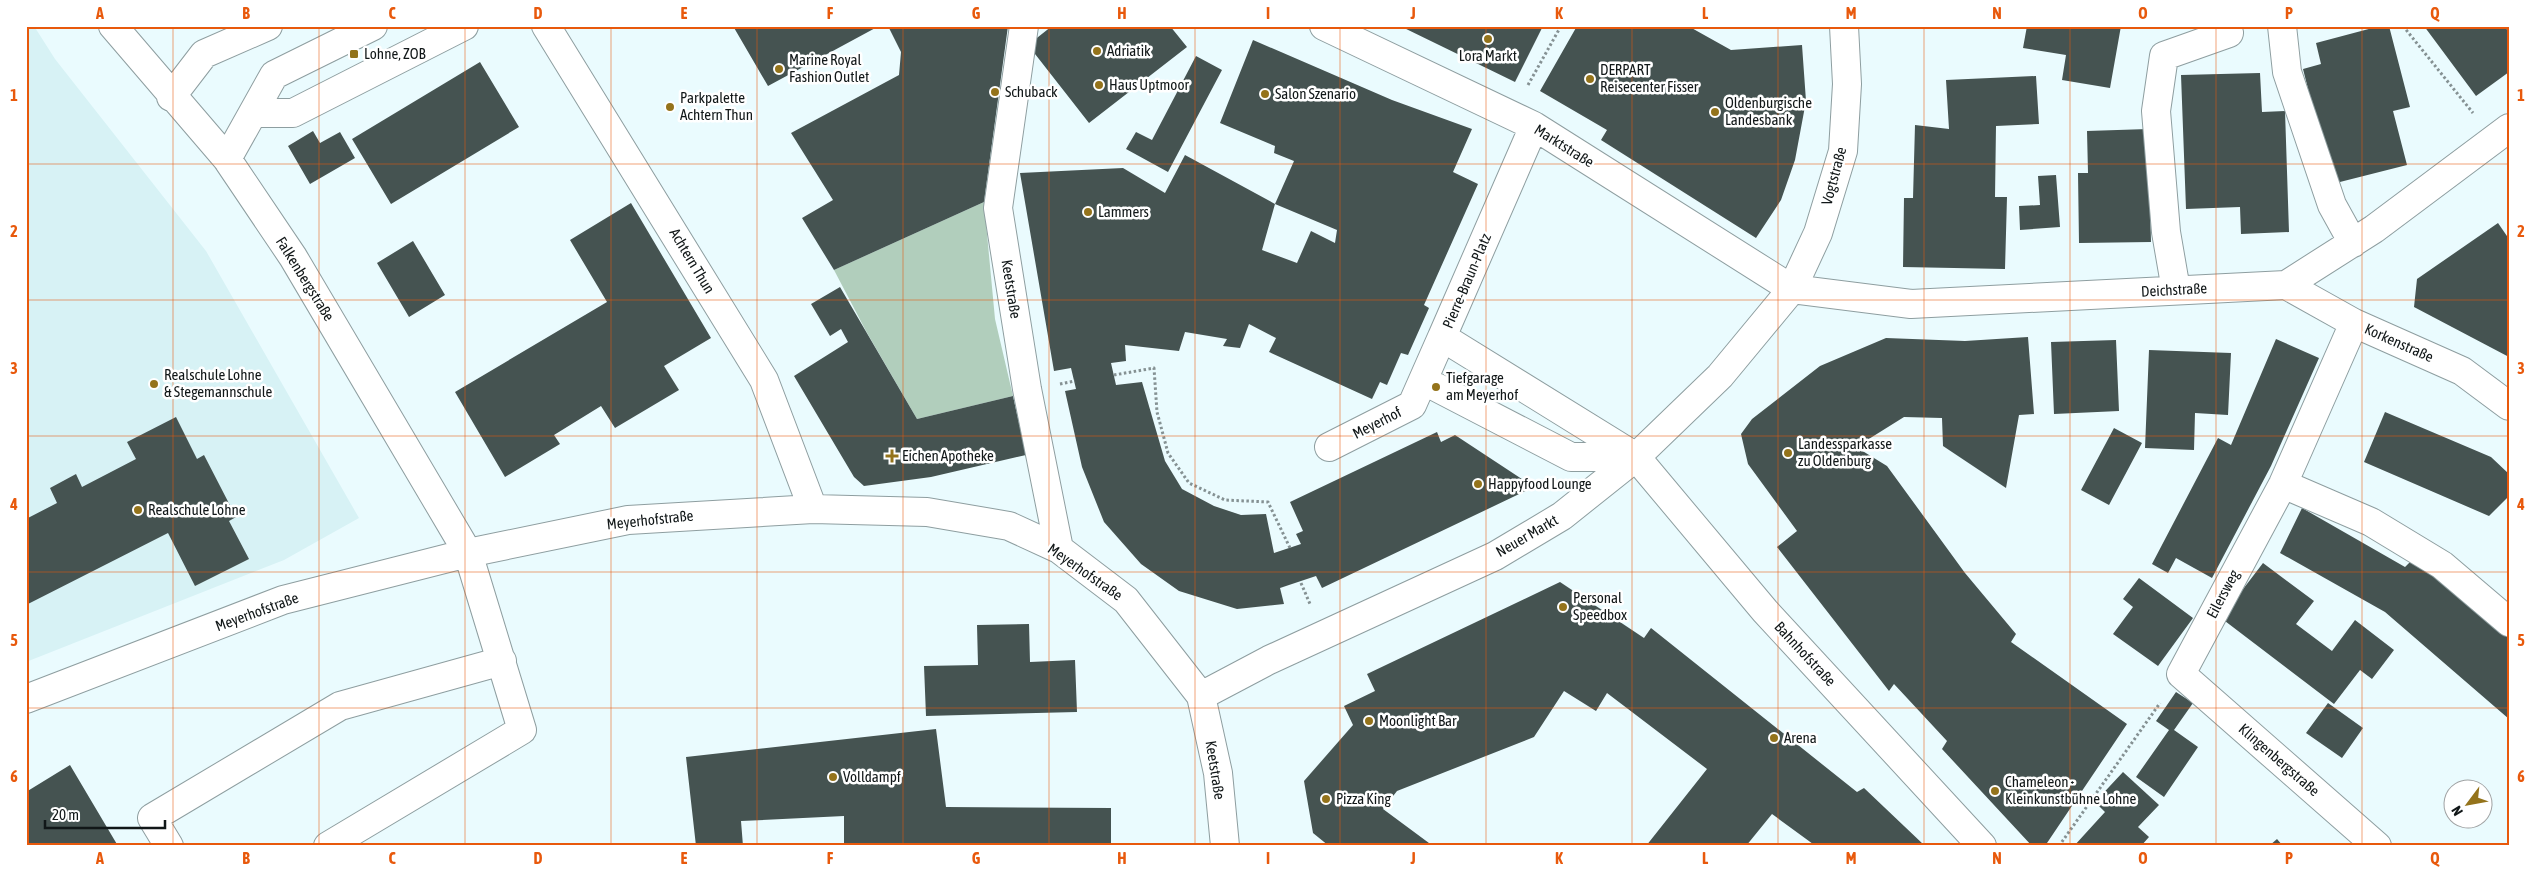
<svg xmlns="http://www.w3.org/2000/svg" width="2535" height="872" font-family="'Asap Condensed',sans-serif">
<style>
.built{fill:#d7f2f5}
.green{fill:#b1cebc}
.building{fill:#455351}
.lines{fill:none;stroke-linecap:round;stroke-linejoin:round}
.minor-casing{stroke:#8e9ea0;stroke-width:30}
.path{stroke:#859193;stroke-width:3;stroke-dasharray:2.5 2.5;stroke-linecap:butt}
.minor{stroke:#fff;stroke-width:28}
.grid{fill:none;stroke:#e8590c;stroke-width:1;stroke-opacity:0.55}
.poi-dot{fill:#94731b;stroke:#fff;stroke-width:2}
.labels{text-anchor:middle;stroke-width:5;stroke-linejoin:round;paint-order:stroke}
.poi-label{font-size:15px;fill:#111718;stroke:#fff;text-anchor:start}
.street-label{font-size:15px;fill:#111718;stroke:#fff}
.neatline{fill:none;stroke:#e8590c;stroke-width:2}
.grid-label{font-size:16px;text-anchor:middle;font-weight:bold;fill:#e8590c}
</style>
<rect width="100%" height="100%" fill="#eafbfe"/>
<!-- built -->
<path class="built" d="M 26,26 L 34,26 L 55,59 L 206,251 L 359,518 L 284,560 L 26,662 Z"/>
<!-- green -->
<path class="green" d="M 984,202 L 995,319 L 1013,396 L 917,419 L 866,331 L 834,270 Z"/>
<!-- building -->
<path class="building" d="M 733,26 L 879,26 L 768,86 Z
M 888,26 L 1008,26 L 984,202 L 834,270 L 802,218 L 833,200 L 791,133 L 899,75 L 901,52 Z
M 1052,26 L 1170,26 L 1187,47 L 1089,123 L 1028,45 Z
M 1400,26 L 1543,26 L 1515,82 Z
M 1577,26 L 1688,26 L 1731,50 L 1802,45 L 1806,101 L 1795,160 L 1781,200 L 1756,238 L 1601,140 L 1607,130 L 1540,91 Z
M 2027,26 L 2121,26 L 2110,88 L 2062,80 L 2066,55 L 2023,48 Z
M 2380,26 L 2389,26 L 2410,107 L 2393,111 L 2407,165 L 2332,184 L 2303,69 L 2321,64 L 2316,43 Z
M 2424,26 L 2504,26 L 2509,32 L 2509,72 L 2476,96 Z
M 1253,40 L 1392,100 L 1472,129 L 1453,172 L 1478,184 L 1424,305 L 1429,308 L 1408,355 L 1401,353 L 1387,385 L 1380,382 L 1372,399 L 1269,352 L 1276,338 L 1249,324 L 1240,348 L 1223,346 L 1227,339 L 1185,332 L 1179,351 L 1125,345 L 1126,361 L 1111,363 L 1116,385 L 1142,382 L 1165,461 L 1182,489 L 1214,506 L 1241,515 L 1266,514 L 1274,553 L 1301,544 L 1296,534 L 1303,531 L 1290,502 L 1437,432 L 1441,442 L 1455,435 L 1534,487 L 1322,588 L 1316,576 L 1280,588 L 1284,604 L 1237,609 L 1179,591 L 1141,564 L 1104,522 L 1082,467 L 1065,391 L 1076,389 L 1071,368 L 1054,371 L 1020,173 L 1123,168 L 1165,193 L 1185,155 L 1275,204 L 1262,250 L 1297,263 L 1311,231 L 1335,243 L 1337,230 L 1275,204 L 1294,161 L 1274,153 L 1275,146 L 1220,123 Z
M 1196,56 L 1222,70 L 1168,172 L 1126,149 L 1136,132 L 1152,140 Z
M 480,62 L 519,127 L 391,204 L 352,139 Z
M 2260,73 L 2262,112 L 2285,111 L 2289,232 L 2241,234 L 2240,207 L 2186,209 L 2181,75 Z
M 2036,76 L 2039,124 L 1996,126 L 1995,197 L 2007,197 L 2005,269 L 1903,267 L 1904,198 L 1913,198 L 1915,125 L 1949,129 L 1946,80 Z
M 2148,129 L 2151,242 L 2079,243 L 2078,173 L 2088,173 L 2087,131 Z
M 313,131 L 320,143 L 340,132 L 355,158 L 310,184 L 288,146 Z
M 2056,175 L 2060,227 L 2020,230 L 2019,206 L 2040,205 L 2038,176 Z
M 631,203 L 711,338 L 664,366 L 679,390 L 615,428 L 601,406 L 554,435 L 560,444 L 505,477 L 455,392 L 607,302 L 570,240 Z
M 2498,223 L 2509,239 L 2509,357 L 2414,307 L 2417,279 Z
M 413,241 L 445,295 L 409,317 L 377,263 Z
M 840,287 L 917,419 L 1013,396 L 1026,455 L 931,477 L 879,484 L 864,486 L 854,477 L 794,376 L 848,342 L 841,329 L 830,336 L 811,304 Z
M 2028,337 L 2034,414 L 2019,415 L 2006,488 L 1943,446 L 1942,418 L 1904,417 L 1856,447 L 1887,466 L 1965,573 L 2016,634 L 2011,642 L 2127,724 L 2045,846 L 2032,846 L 1942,749 L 1947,741 L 1894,684 L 1889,691 L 1777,547 L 1797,531 L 1748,464 L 1741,434 L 1752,419 L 1820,366 L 1886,338 L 1965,341 Z
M 2276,339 L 2319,358 L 2271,466 L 2212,578 L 2176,558 L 2168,573 L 2152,564 L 2218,438 L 2231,445 Z
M 2116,340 L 2119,411 L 2054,414 L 2051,342 Z
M 2149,350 L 2231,353 L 2228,415 L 2195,413 L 2194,450 L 2145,448 Z
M 2385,412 L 2491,457 L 2509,474 L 2509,496 L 2489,516 L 2364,462 Z
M 176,417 L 197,459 L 204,455 L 236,517 L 229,521 L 249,559 L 195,586 L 168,533 L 26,605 L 26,519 L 57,503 L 50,488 L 76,474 L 82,487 L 136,459 L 127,442 Z
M 2114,428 L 2142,443 L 2109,505 L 2081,490 Z
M 2302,508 L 2405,567 L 2417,555 L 2509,639 L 2509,719 L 2385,612 L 2280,553 Z
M 2263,563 L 2314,601 L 2296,624 L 2332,651 L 2355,620 L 2394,650 L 2372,679 L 2360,670 L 2334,704 L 2221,618 Z
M 2139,578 L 2193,618 L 2158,666 L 2113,634 L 2133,607 L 2123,599 Z
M 1560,582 L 1644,638 L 1651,628 L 1857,792 L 1864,788 L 1924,845 L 1811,846 L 1813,844 L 1772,814 L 1746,846 L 1646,846 L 1707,769 L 1607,693 L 1596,711 L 1564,691 L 1534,737 L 1397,791 L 1383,809 L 1433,846 L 1329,846 L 1313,833 L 1304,781 L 1353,725 L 1344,706 L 1375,691 L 1367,674 Z
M 1029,624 L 1030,662 L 1075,660 L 1077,712 L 926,716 L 924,666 L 978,665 L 977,625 Z
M 2176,692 L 2193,703 L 2174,730 L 2198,747 L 2164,797 L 2136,777 L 2169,730 L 2156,721 Z
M 2328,703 L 2363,728 L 2342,758 L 2306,733 Z
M 936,729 L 946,807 L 1111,808 L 1111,846 L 844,846 L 844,816 L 741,821 L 743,846 L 696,846 L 686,757 Z
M 70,765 L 118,846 L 26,846 L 26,792 Z
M 2123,772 L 2159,805 L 2138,827 L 2149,837 L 2141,846 L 2074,846 L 2105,812 L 2095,802 Z
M 2277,839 L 2283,846 L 2269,846 Z"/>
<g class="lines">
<!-- minor casing -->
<g class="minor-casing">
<path id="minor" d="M 113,26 L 227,159 L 293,257 L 468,553 L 522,730 L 328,846
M 546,26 L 764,380 L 813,509
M 1024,26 L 998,208 L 1027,389 L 1059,549
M 1324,26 L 1534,126 L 1792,289 L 1911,304 L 2286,285 L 2374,229 L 2509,128
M 2282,26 L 2287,72 L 2332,205 L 2353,243
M 171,97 L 204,54 L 268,26
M 254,113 L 293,113 L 464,26
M 1534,126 L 1442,337 L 1636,457 L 1765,611 L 1982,846
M 227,159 L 274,75 L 373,26
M 2286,285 L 2354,323 L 2462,371 L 2509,406
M 2176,290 L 2166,232 L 2156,111 L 2164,56 L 2229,33
M 2354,323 L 2283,484 L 2181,674 L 2377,846
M 1436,387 L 1571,457 L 1636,457
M 1329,447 L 1412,405 L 1442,337
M 2283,484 L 2371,522 L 2442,565 L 2509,622
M 1201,696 L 1269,660 L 1495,556 L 1562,516 L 1636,457 L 1720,376 L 1792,289 L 1818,233 L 1843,151 L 1847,84 L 1844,26
M 26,699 L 283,600 L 468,553 L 628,520 L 813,509 L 927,512 L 1009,526 L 1059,549 L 1126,600 L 1201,696 L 1218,773 L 1225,846
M 169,846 L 152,818 L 340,706 L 502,661"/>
</g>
<!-- path -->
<path class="path" d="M 2403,26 L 2473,113
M 1528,85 L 1561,26
M 1114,375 L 1154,368 L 1157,412 L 1168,453 L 1189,483 L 1225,500 L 1268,502 L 1290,548
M 1060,384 L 1075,381
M 1301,583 L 1310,604
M 2059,846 L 2160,703"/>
<!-- minor -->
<use href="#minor" class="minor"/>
</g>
<!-- grid -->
<path class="grid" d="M 173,26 L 173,846M 319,26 L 319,846M 465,26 L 465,846M 611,26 L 611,846M 757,26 L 757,846M 903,26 L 903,846M 1049,26 L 1049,846M 1195,26 L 1195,846M 1340,26 L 1340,846M 1486,26 L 1486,846M 1632,26 L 1632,846M 1778,26 L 1778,846M 1924,26 L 1924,846M 2070,26 L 2070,846M 2216,26 L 2216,846M 2362,26 L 2362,846M 26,164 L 2509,164M 26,300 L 2509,300M 26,436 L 2509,436M 26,572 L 2509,572M 26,708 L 2509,708"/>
<!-- markers -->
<g class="poi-dot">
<circle cx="1488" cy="39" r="5"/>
<circle cx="1097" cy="51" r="5"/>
<rect x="349" y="49" width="10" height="10" rx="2.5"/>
<circle cx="779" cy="69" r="5"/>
<circle cx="1590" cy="79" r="5"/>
<circle cx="1099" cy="85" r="5"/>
<circle cx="995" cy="92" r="5"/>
<circle cx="1265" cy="94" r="5"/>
<circle cx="670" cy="107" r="5"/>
<circle cx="1715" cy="112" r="5"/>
<circle cx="1088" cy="212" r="5"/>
<circle cx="154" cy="384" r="5"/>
<circle cx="1436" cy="387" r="5"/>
<circle cx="1788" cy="453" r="5"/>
<path d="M889.5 448.5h5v5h5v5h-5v5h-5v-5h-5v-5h5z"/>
<circle cx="1478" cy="484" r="5"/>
<circle cx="138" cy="510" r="5"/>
<circle cx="1563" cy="607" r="5"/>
<circle cx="1369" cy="721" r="5"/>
<circle cx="1774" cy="738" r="5"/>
<circle cx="833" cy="777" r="5"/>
<circle cx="1995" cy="791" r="5"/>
<circle cx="1326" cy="799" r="5"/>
</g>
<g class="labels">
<!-- poi labels -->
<g class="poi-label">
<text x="1107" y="56">Adriatik</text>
<text x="364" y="59">Lohne, ZOB</text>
<text x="1488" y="61" text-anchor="middle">Lora Markt</text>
<text x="789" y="65">Marine Royal<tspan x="789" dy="17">Fashion Outlet</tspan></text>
<text x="1600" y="75">DERPART<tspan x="1600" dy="17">Reisecenter Fisser</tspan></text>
<text x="1109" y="90">Haus Uptmoor</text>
<text x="1005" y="97">Schuback</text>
<text x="1275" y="99">Salon Szenario</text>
<text x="680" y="103">Parkpalette<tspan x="680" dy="17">Achtern Thun</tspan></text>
<text x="1725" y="108">Oldenburgische<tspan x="1725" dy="17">Landesbank</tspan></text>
<text x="1098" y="217">Lammers</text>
<text x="164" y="380">Realschule Lohne<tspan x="164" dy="17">&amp; Stegemannschule</tspan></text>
<text x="1446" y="383">Tiefgarage<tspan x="1446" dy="17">am Meyerhof</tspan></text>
<text x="1798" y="449">Landessparkasse<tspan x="1798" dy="17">zu Oldenburg</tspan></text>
<text x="902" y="461">Eichen Apotheke</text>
<text x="1488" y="489">Happyfood Lounge</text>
<text x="148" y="515">Realschule Lohne</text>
<text x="1573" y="603">Personal<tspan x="1573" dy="17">Speedbox</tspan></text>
<text x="1379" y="726">Moonlight Bar</text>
<text x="1784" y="743">Arena</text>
<text x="843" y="782">Volldampf</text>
<text x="2005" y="787">Chameleon -<tspan x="2005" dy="17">Kleinkunstbühne Lohne</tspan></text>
<text x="1336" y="804">Pizza King</text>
</g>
<!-- street labels -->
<g class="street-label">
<text transform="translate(1564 146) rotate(32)" y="5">Marktstraße</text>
<text transform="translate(1834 176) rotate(-75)" y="5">Vogtstraße</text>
<text transform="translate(692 261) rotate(59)" y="5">Achtern Thun</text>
<text transform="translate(305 279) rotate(58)" y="5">Falkenbergstraße</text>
<text transform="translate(1467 281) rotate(-67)" y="5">Pierre-Braun-Platz</text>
<text transform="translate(1011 289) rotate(81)" y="5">Keetstraße</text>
<text transform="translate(2174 290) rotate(-3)" y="5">Deichstraße</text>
<text transform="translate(2399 343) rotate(24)" y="5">Korkenstraße</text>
<text transform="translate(1377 423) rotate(-27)" y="5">Meyerhof</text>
<text transform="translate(650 520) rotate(-6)" y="5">Meyerhofstraße</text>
<text transform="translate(1527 536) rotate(-30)" y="5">Neuer Markt</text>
<text transform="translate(1085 572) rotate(35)" y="5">Meyerhofstraße</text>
<text transform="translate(2223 594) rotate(-62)" y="5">Eilersweg</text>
<text transform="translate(257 612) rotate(-20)" y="5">Meyerhofstraße</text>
<text transform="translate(1805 654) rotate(47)" y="5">Bahnhofstraße</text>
<text transform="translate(2279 760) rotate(41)" y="5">Klingenbergstraße</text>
<text transform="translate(1215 770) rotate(81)" y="5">Keetstraße</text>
</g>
</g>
<!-- border -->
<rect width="2535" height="872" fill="none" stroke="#ffffff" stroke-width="55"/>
<!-- north arrow -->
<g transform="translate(2468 804) rotate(238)"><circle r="24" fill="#ffffff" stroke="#a0a2a3"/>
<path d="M0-4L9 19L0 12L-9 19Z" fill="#94731b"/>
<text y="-8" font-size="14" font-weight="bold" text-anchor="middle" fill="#111718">N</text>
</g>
<!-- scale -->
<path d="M45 820v8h120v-8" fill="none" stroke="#111718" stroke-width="2.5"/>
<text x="52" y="820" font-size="15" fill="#111718" stroke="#ffffff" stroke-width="4" paint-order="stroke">20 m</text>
<rect x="28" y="28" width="2480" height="816" class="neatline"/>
<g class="grid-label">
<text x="100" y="19">A</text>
<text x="246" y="19">B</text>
<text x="392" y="19">C</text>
<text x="538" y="19">D</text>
<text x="684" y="19">E</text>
<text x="830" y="19">F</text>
<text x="976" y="19">G</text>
<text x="1122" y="19">H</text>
<text x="1268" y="19">I</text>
<text x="1413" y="19">J</text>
<text x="1559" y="19">K</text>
<text x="1705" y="19">L</text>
<text x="1851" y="19">M</text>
<text x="1997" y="19">N</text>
<text x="2143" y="19">O</text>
<text x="2289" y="19">P</text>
<text x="2435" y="19">Q</text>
<text x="14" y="101">1</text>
<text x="2521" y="101">1</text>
<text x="14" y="237">2</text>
<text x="2521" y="237">2</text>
<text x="14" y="374">3</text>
<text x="2521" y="374">3</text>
<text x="14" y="510">4</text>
<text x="2521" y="510">4</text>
<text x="14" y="646">5</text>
<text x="2521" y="646">5</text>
<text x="14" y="782">6</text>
<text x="2521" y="782">6</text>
<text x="100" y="864">A</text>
<text x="246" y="864">B</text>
<text x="392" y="864">C</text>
<text x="538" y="864">D</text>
<text x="684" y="864">E</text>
<text x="830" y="864">F</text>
<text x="976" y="864">G</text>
<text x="1122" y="864">H</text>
<text x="1268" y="864">I</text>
<text x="1413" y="864">J</text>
<text x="1559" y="864">K</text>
<text x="1705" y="864">L</text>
<text x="1851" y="864">M</text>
<text x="1997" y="864">N</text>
<text x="2143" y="864">O</text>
<text x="2289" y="864">P</text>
<text x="2435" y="864">Q</text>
</g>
</svg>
